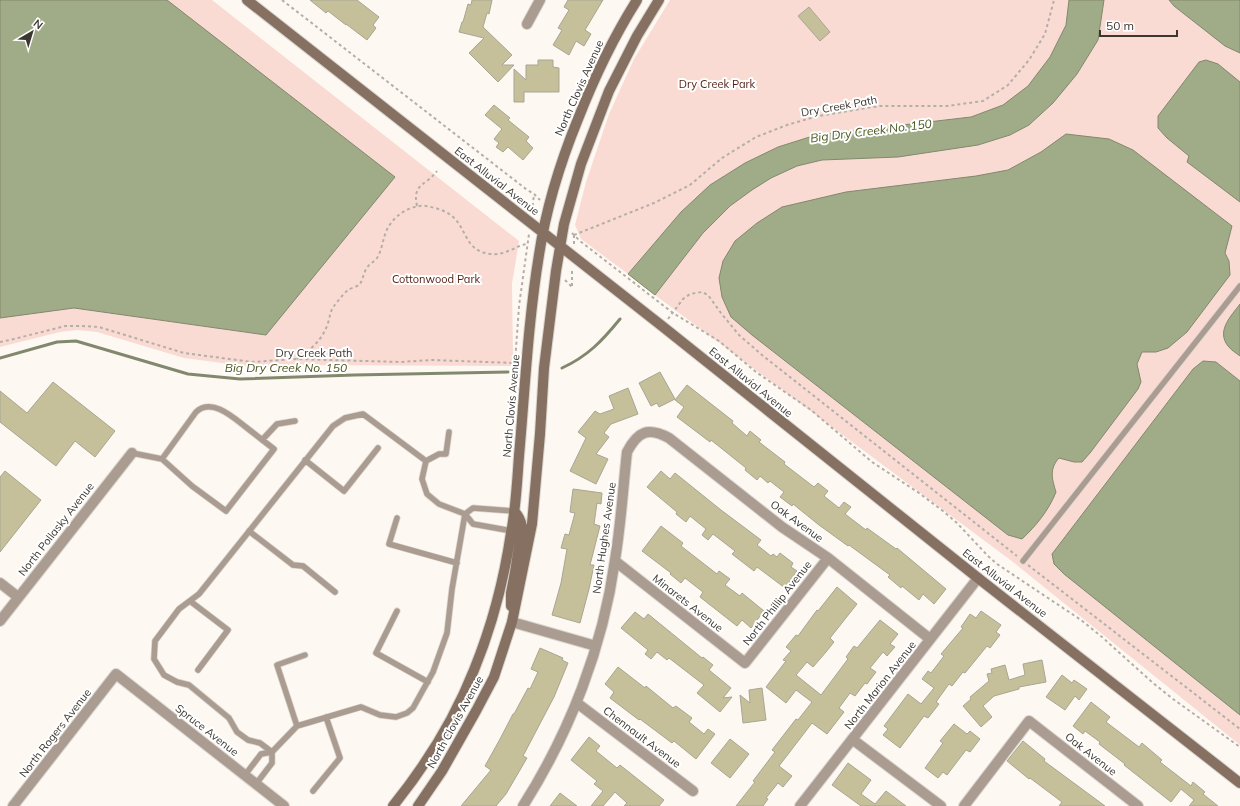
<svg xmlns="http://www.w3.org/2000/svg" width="1240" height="806" font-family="Mulish,sans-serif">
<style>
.green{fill:#fadbd3}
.water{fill:#a0ab87;stroke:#82886d}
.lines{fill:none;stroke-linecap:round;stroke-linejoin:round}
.stream{stroke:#82886d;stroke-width:3}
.building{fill:#c6c09a;stroke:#a7a593}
.lane-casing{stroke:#dad6cf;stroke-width:7}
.street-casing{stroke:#dad6cf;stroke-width:12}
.secondary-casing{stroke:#dad6cf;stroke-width:12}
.path{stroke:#b3afa8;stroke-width:2;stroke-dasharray:3 3;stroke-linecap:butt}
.lane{stroke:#ab9c92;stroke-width:5.5}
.street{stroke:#ab9c92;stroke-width:10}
.secondary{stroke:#857061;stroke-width:10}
.labels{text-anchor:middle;stroke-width:4;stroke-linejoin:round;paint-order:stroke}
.park-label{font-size:11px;fill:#501c0f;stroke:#fff}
.street-label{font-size:11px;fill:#3b3630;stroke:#fff}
.water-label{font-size:12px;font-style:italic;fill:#48561d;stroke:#fff}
</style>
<rect width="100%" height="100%" fill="#fdf9f2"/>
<!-- green -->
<path class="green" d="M 0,0 L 212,0 L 519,241 L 512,284 L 513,354 L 513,366 L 279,365 L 252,367 L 184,358 L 97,332 L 77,330 L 60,332 L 0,347 Z
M 670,0 L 1069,0 L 1066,25 L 1050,57 L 1028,86 L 1003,105 L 971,117 L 817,135 L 778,147 L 745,163 L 710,185 L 681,212 L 628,274 L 581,239 L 575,225 L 586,182 L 609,114 L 634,59 Z
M 1104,0 L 1240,0 L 1240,745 L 1013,562 L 655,295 L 703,233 L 730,206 L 752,190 L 771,178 L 797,166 L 822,160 L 898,157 L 978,145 L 1010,135 L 1077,74 L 1098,40 Z"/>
<!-- water -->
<path class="water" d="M 0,0 L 167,0 L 395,177 L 266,335 L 74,308 L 0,318 Z
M 1069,0 L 1104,0 L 1098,40 L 1077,74 L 1053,103 L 1029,125 L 1010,135 L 978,145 L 898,157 L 822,160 L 797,166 L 771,178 L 752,190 L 730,206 L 703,233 L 655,295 L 628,274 L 681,212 L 710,185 L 745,163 L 778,147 L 816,135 L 971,117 L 1003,105 L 1028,86 L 1050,57 L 1066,25 Z
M 1169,0 L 1240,0 L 1240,53 L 1225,46 L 1174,6 Z
M 1206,60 L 1218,64 L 1240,82 L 1240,202 L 1187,162 L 1189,156 L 1167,138 L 1158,128 L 1158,116 L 1199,62 Z
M 1066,134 L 1109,139 L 1133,150 L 1232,226 L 1225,253 L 1229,261 L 1230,275 L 1187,332 L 1168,348 L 1156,352 L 1142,352 L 1137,364 L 1141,382 L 1138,389 L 1090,453 L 1082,462 L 1074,462 L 1059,458 C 1049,469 1052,479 1056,492 C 1049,510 1036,526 1022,539 L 1008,535 L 752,335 L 731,317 L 722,297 L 719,278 L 723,261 L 735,241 L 757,223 L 782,207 L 846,192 L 976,176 L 1008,170 L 1041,152 Z
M 1240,304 L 1240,356 C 1236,353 1231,350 1228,346 C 1216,331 1231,316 1240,304 Z
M 1203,361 L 1216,362 L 1240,381 L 1240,715 L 1064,574 L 1054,564 L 1052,554 L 1193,369 Z"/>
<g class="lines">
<!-- stream -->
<path class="stream" d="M 0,358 L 57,342 L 76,341 L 188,374 L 240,379 L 354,375 L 508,372
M 562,368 C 588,356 602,341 620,319"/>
</g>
<!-- building -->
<path class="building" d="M 310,0 L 357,0 L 379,17 L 373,25 L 376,28 L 367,40 L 346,24 L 346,25 L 328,11 L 326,13 Z
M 472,0 L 492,0 L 489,14 L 487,13 L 483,27 L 512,55 L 502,65 L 514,65 L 498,82 L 469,53 L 484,38 L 459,32 L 462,22 L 463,22 L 468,4 L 471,5 Z
M 568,0 L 603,0 L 585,30 L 591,34 L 584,46 L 576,41 L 569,55 L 553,45 L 562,30 L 558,28 L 569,10 L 564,7 Z
M 809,7 L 830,32 L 820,41 L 798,16 Z
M 538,60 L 553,60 L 553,67 L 559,68 L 559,92 L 524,92 L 524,102 L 514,102 L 514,69 L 526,80 L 526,65 L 538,65 Z
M 494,105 L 510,118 L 508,120 L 529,137 L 526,141 L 533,148 L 523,160 L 508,147 L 503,152 L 496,147 L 499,143 L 494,139 L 502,129 L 485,115 Z
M 660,372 L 675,399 L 659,407 L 657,403 L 651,406 L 639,383 Z
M 53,382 L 115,431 L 95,457 L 75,441 L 56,466 L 0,422 L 0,391 L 27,413 Z
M 687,385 L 733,421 L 732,423 L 747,436 L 750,431 L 761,440 L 759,442 L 785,462 L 784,464 L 814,487 L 818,483 L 828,491 L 824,496 L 839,508 L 844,502 L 851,507 L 845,514 L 866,530 L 867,528 L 896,549 L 897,548 L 946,589 L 934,604 L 923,594 L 919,600 L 902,586 L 901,588 L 888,577 L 890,575 L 849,545 L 848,546 L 819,525 L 793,504 L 792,506 L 780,497 L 784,492 L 770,481 L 768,483 L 760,476 L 757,480 L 745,470 L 746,468 L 711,440 L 710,442 L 677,417 L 684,407 L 675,400 Z
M 628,388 L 638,414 L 611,424 L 604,433 L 609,437 L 596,454 L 608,459 L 596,484 L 570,471 L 586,438 L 578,432 L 595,411 L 600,414 L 614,409 L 609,396 Z
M 5,471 L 41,500 L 0,552 L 0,477 Z
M 661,471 L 670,479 L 675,473 L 721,510 L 761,540 L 757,545 L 771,556 L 773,554 L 777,557 L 780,553 L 793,563 L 791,567 L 797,571 L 785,588 L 757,567 L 754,571 L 732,554 L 735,551 L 713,534 L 708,540 L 702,535 L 706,529 L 690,516 L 686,522 L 676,514 L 677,512 L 647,487 Z
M 573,489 L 602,493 L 601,504 L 597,503 L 594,524 L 600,526 L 590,565 L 594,565 L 589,589 L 580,623 L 552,615 L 561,583 L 567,549 L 561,548 L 565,534 L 569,535 L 575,513 L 570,512 Z
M 661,526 L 683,543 L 681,546 L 717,574 L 719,571 L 730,579 L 725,585 L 740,596 L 742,593 L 764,611 L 751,628 L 742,620 L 737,626 L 700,597 L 703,592 L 685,578 L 681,583 L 670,574 L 671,573 L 642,551 Z
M 837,587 L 857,604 L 830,638 L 834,642 L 826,652 L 813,667 L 807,662 L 796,675 L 821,695 L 848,659 L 846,657 L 854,646 L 857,648 L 880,620 L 898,634 L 890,644 L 895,647 L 887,656 L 883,652 L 870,668 L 876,672 L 867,684 L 865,683 L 855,696 L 850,693 L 839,708 L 844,712 L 827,734 L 812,723 L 779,766 L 792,776 L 783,787 L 778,783 L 766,798 L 768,799 L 763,806 L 736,806 L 755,782 L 753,781 L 775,752 L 772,750 L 796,719 L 798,720 L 812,702 L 796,690 L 786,703 L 766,687 L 786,661 L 783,660 L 791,651 L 786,647 L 796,635 L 798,636 L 817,610 L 818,611 Z
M 981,611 L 1001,625 L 996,632 L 1000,635 L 990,648 L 987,646 L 965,673 L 963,672 L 952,686 L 949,684 L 936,702 L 939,704 L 928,718 L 924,716 L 900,748 L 883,735 L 888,729 L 884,726 L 908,694 L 921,704 L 934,688 L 922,679 L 928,671 L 931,673 L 944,656 L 941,654 L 963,628 L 961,627 L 970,614 L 976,618 Z
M 635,612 L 644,619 L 648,614 L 702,658 L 703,657 L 713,665 L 709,670 L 731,688 L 723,698 L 732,697 L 720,712 L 697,693 L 704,685 L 669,658 L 667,660 L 657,652 L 651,659 L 645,654 L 648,650 L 621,628 Z
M 540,648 L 563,658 L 562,660 L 568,663 L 554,697 L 523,756 L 527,758 L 506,794 L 496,806 L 461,806 L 491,770 L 485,766 L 500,739 L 513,714 L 514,714 L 528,688 L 530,689 L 538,672 L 531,669 Z
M 1042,660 L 1046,682 L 1019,687 L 1019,689 L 994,696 L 983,706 L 992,717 L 981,727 L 963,706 L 971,699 L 970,697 L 989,681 L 987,674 L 992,673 L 991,669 L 1005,665 L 1009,680 L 1025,675 L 1023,664 Z
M 618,667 L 645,688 L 646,686 L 673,708 L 676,706 L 692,718 L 689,722 L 704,734 L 708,729 L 715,734 L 696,759 L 674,741 L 672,743 L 640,719 L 639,720 L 610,698 L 614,692 L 605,684 Z
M 1062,675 L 1072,683 L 1074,680 L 1087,689 L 1079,700 L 1075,696 L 1065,710 L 1046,697 Z
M 762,688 L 766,720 L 743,723 L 740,695 L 750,703 L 749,690 Z
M 1091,702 L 1110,717 L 1106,722 L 1139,747 L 1142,743 L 1162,760 L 1160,762 L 1191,786 L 1193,782 L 1205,792 L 1203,794 L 1218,806 L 1189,806 L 1194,800 L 1181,789 L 1171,802 L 1124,765 L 1125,764 L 1099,744 L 1100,742 L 1085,731 L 1083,734 L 1073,726 Z
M 954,724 L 967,734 L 970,731 L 980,739 L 970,752 L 966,750 L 947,775 L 943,772 L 938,778 L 925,768 L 943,743 L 940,741 Z
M 589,737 L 600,746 L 596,751 L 617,768 L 620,765 L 664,800 L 659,806 L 624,806 L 627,803 L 615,792 L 603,806 L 591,806 L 603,791 L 594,784 L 597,781 L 571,760 Z
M 730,739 L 749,754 L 730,778 L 711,763 Z
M 1023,741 L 1045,759 L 1044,761 L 1105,806 L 1059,806 L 1062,802 L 1030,778 L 1029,779 L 1007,761 Z
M 848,763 L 871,780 L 861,794 L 875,804 L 886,791 L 906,806 L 861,806 L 832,785 Z
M 560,793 L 577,806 L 550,806 Z"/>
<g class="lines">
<!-- lane casing -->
<g class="lane-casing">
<path id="lane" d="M 262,440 L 277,424 L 295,421
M 132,453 L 162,459 L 192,486 L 226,511 L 274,449 C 265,442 256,435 247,428 C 234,418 212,397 196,412 L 162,459
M 305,460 L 344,491 L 378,448
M 397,518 L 389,544 L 457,563
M 249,531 L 293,565 L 303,566 L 335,592
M 512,531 L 473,524 L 465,514 L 473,508 L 514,511
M 1023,561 L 1240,286
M 190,601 L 228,630 L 198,670
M 397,611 L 376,653 L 428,682
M 297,726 L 277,665 L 305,655
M 272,752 L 260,743 L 248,740 L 237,732 L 229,718 L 189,685 L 177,682 L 164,675 L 154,659 L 155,641 L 179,609 L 199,594 L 333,426 L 345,418 L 363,414 L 426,461
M 245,775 L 261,754 L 272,752 L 297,726 L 361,707 L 380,715 L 396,717 L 407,713 L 413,708 L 433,672 L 447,633 L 452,589 L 465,514 L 439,504 L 427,494 L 422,479 L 426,461 L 439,454 L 446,454 L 449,432
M 256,784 L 272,763 L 272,752
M 313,791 L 340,758 L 326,717"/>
</g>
<!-- street casing -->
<g class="street-casing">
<path id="street" d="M 527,24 L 540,0
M 615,561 L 745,663 L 828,558
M 0,583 L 18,597
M 0,621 L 132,453
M 512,622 L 596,646
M 577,703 L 693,791
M 852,739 L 941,806
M 13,806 L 116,674 L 284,806
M 523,806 C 570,732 603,647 615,560 C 621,524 623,488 627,452 C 638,431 648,427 669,438 L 782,527 L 828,558 L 930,639
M 800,806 L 978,578
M 964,806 L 1029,721 L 1138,806"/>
</g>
<!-- secondary casing -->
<g class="secondary-casing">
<path id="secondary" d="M 247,0 L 662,326 L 978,578 L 1240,783
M 511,606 L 511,593 L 515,572 L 522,527 C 521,520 519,516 514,511
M 393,806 C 426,765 455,718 474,670 C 492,626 504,580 511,533 C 516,508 517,482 519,456 C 525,389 528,322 539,255 C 546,208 560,163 578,119 C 594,78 613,38 637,0
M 418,806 L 442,771 L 476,711 L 494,677 L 512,622 L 532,524 L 540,434 L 544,368 L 556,271 L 564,224 L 581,164 L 609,91 L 637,36 L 659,0"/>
</g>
<!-- path -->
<path class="path" d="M 282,0 L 526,189 L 534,194 L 540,200
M 417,206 C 412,183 426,186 437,171
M 532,212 L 534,194
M 572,233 L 580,241 L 673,313 L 719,341 L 756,372 L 811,410 L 872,462 L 919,493 L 943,511 L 957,523 L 988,556 L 997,564 L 1081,620 L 1102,637 L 1153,683 L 1173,699 L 1240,747
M 574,235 L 654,203 L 690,185 L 722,158 L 756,137 L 787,125 L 818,116 L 879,106 L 947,106 L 983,101 L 1008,85 L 1029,60 L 1045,34 L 1054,0
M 574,244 L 574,235
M 565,280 L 572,287
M 572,286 L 572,268
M 668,319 L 683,299 L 690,294 L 702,292 L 708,295 L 721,313 L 739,335 L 762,355 L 1017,556
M 0,342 L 14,339 L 65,326 L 83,326 L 99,327 L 184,353 L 252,362 L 296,359 L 400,362 L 432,360 L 515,363 L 519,306 L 529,234
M 297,359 C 311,350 323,339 328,323 C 330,317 330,311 334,306 C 338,301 343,294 348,290 C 351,288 356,287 359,285 C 363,281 363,273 367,268 C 369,264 374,262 377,258 C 381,252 382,244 384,238 C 388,221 403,208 420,206 C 425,205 430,207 435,208 C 443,210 451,214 456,220 C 465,230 467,247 482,252 C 490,255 500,255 508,251 C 515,249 521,244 528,244
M 1028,565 L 1240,729"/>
<!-- lane -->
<use href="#lane" class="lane"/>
<!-- street -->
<use href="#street" class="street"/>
<!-- secondary -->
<use href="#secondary" class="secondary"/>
</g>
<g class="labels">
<!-- park labels -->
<g class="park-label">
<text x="717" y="88">Dry Creek Park</text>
<text x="436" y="283">Cottonwood Park</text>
</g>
<!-- street labels -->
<g class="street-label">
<text transform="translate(579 88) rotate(-66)" y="4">North Clovis Avenue</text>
<text transform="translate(839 106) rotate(-10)" y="4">Dry Creek Path</text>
<text transform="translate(497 181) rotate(38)" y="4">East Alluvial Avenue</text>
<text x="314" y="357">Dry Creek Path</text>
<text transform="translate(751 382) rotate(39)" y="4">East Alluvial Avenue</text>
<text transform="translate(511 406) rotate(-85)" y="4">North Clovis Avenue</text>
<text transform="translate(797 521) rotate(36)" y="4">Oak Avenue</text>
<text transform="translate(56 529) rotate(-52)" y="4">North Pollasky Avenue</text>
<text transform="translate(604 538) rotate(-82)" y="4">North Hughes Avenue</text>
<text transform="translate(1005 583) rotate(38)" y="4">East Alluvial Avenue</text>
<text transform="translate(688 603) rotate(38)" y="4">Minarets Avenue</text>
<text transform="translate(777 603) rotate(-52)" y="4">North Phillip Avenue</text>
<text transform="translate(880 685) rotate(-52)" y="4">North Marion Avenue</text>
<text transform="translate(455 722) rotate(-61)" y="4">North Clovis Avenue</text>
<text transform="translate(207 730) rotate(38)" y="4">Spruce Avenue</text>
<text transform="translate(55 733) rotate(-52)" y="4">North Rogers Avenue</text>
<text transform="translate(642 737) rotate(37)" y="4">Chennault Avenue</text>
<text transform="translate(1091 754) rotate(38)" y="4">Oak Avenue</text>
</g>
<!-- water labels -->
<g class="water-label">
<text transform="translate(871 131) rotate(-7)" y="4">Big Dry Creek No. 150</text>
<text x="286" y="372">Big Dry Creek No. 150</text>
</g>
</g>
<!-- north arrow -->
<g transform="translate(32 32) rotate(38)" stroke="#ffffff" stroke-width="3" paint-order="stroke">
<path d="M0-3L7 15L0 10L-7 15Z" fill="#3b3630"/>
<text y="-6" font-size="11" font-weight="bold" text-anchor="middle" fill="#3b3630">N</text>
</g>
<!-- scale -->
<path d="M1100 30v6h77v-6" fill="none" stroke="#3b3630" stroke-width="2"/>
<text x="1106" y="30" font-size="12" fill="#3b3630" stroke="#ffffff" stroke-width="3" paint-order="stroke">50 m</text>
</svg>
